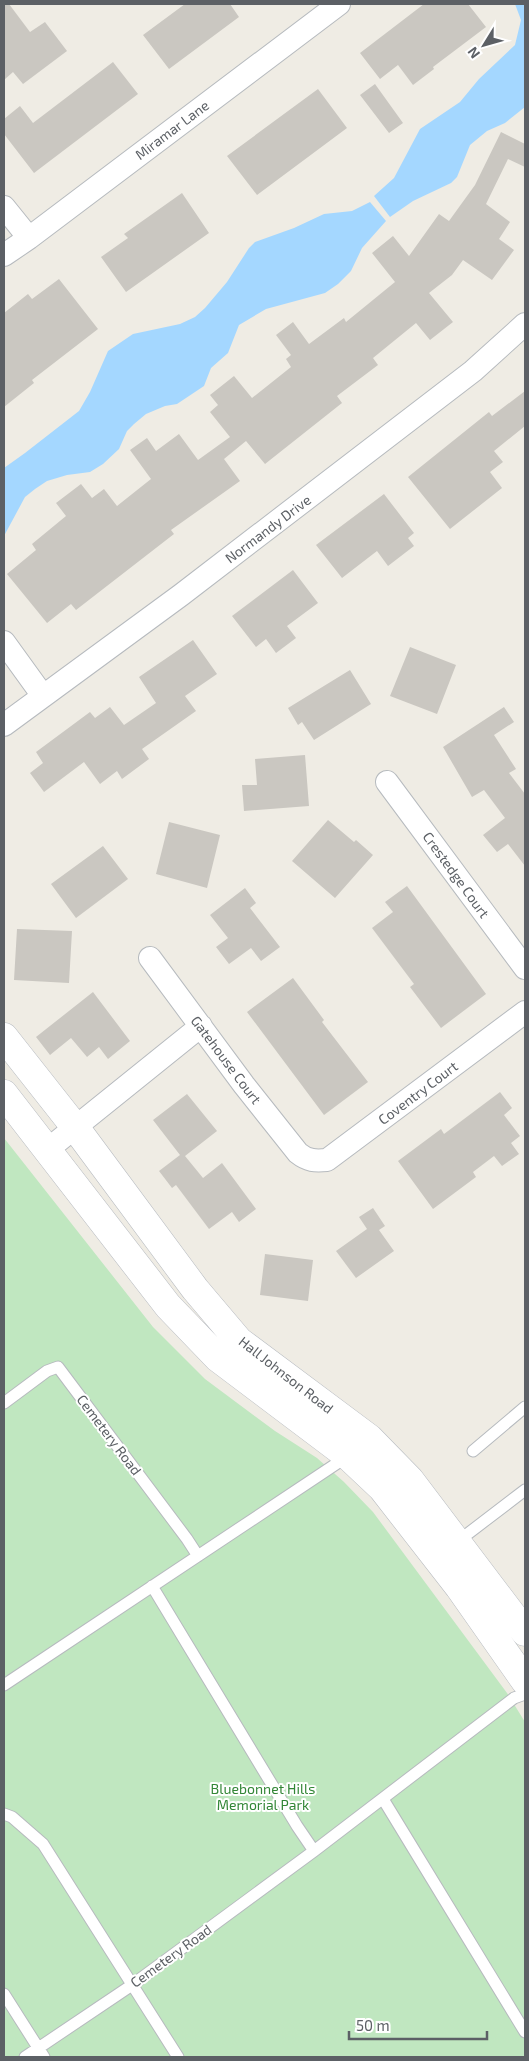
<svg xmlns="http://www.w3.org/2000/svg" width="529" height="2061" font-family="'Exo 2',sans-serif">
<style>
.green{fill:#c0e7c0}
.water{fill:#a4d7ff}
.building{fill:#cac7c1}
.lines{fill:none;stroke-linecap:round;stroke-linejoin:round}
.service-casing{stroke:#b6babe;stroke-width:13}
.minor-casing{stroke:#b6babe;stroke-width:24}
.secondary-casing{stroke:#b7bbc0;stroke-width:29}
.service{stroke:#fff;stroke-width:11}
.minor{stroke:#fff;stroke-width:22}
.secondary{stroke:#fff;stroke-width:28}
.labels{text-anchor:middle;stroke-width:4;stroke-linejoin:round;paint-order:stroke}
.street-label{font-size:14px;fill:#5c6065;stroke:#fff}
.park-label{font-size:14px;fill:#328636;stroke:#fff}
</style>
<rect width="100%" height="100%" fill="#efece4"/>
<!-- green -->
<path class="green" d="M 4,1138 L 153,1327 L 205,1379 L 275,1431 L 317,1458 L 344,1482 L 373,1512 L 507,1693 L 525,1722 L 525,2057 L 4,2057 Z"/>
<!-- water -->
<path class="water" d="M 515,4 L 525,4 L 525,107 L 505,123 L 487,131 L 470,145 L 457,177 L 451,183 L 413,201 L 390,217 L 374,196 L 394,178 L 420,129 L 460,102 L 479,79 L 515,45 L 521,20 Z
M 370,202 L 386,221 L 362,248 L 351,271 L 338,284 L 325,293 L 266,309 L 239,325 L 228,353 L 211,368 L 204,386 L 177,404 L 165,406 L 146,414 L 134,424 L 127,431 L 119,449 L 103,464 L 90,472 L 67,475 L 47,481 L 35,489 L 25,497 L 4,536 L 4,468 L 25,453 L 79,411 L 90,392 L 108,351 L 133,334 L 180,324 L 195,317 L 205,308 L 227,282 L 249,248 L 255,242 L 294,228 L 324,214 L 352,211 Z"/>
<!-- building -->
<path class="building" d="M 4,4 L 9,4 L 30,32 L 45,22 L 67,51 L 23,84 L 13,72 L 4,80 Z
M 185,4 L 230,4 L 239,17 L 169,69 L 143,35 Z
M 424,4 L 468,4 L 486,27 L 433,67 L 434,69 L 413,85 L 398,65 L 380,79 L 360,53 Z
M 113,62 L 138,94 L 34,173 L 4,134 L 4,119 L 20,106 L 33,123 Z
M 375,84 L 403,123 L 389,133 L 360,95 Z
M 318,89 L 347,128 L 257,195 L 227,156 Z
M 501,132 L 525,144 L 525,167 L 508,159 L 486,204 L 510,222 L 499,239 L 514,250 L 492,280 L 463,260 L 452,275 L 429,293 L 453,322 L 430,340 L 416,323 L 373,358 L 378,365 L 337,396 L 342,403 L 265,464 L 246,441 L 224,459 L 240,481 L 171,530 L 174,534 L 76,610 L 71,604 L 47,623 L 7,574 L 36,550 L 32,544 L 66,516 L 56,503 L 81,484 L 92,498 L 104,489 L 117,506 L 151,479 L 130,450 L 147,438 L 156,451 L 179,434 L 198,460 L 230,437 L 210,412 L 218,405 L 210,395 L 234,376 L 252,398 L 291,367 L 286,359 L 291,355 L 276,335 L 293,322 L 309,344 L 344,318 L 346,322 L 395,282 L 372,253 L 393,236 L 409,256 L 439,214 L 449,221 L 475,185 Z
M 182,193 L 209,233 L 126,292 L 101,257 L 128,238 L 124,234 Z
M 59,279 L 98,329 L 32,380 L 34,383 L 4,407 L 4,313 L 28,294 L 32,299 Z
M 525,391 L 525,426 L 494,451 L 503,462 L 490,472 L 502,488 L 450,529 L 408,477 L 489,412 L 492,416 Z
M 384,494 L 414,533 L 408,538 L 414,546 L 388,566 L 377,551 L 342,578 L 316,545 Z
M 293,570 L 318,603 L 287,626 L 296,638 L 276,653 L 266,639 L 256,647 L 232,616 Z
M 193,640 L 217,674 L 185,696 L 196,711 L 142,749 L 149,759 L 122,779 L 117,771 L 100,784 L 84,762 L 44,792 L 30,773 L 43,763 L 36,752 L 90,712 L 95,718 L 110,707 L 124,725 L 156,703 L 139,677 Z
M 410,647 L 456,665 L 437,714 L 390,696 Z
M 350,670 L 371,704 L 314,740 L 302,722 L 298,725 L 288,708 Z
M 504,707 L 514,722 L 494,735 L 516,769 L 509,773 L 525,794 L 525,866 L 508,844 L 497,852 L 483,835 L 505,818 L 484,790 L 472,797 L 443,747 Z
M 305,755 L 309,806 L 244,811 L 242,785 L 257,785 L 255,759 Z
M 328,820 L 354,842 L 356,840 L 373,855 L 335,898 L 292,861 Z
M 169,822 L 220,835 L 207,888 L 156,874 Z
M 103,846 L 128,879 L 76,918 L 51,884 Z
M 407,886 L 486,994 L 441,1028 L 410,987 L 414,984 L 372,928 L 393,912 L 385,902 Z
M 245,888 L 256,903 L 250,908 L 280,947 L 261,961 L 251,948 L 229,964 L 216,947 L 228,938 L 210,915 Z
M 17,929 L 72,931 L 69,983 L 14,980 Z
M 293,978 L 324,1020 L 322,1022 L 368,1082 L 324,1115 L 247,1012 Z
M 93,992 L 130,1041 L 108,1059 L 99,1047 L 87,1057 L 71,1038 L 50,1055 L 36,1037 Z
M 500,1092 L 512,1108 L 504,1115 L 520,1136 L 511,1143 L 519,1154 L 502,1166 L 494,1156 L 473,1172 L 476,1177 L 433,1209 L 398,1161 L 441,1129 L 444,1134 Z
M 187,1094 L 217,1131 L 185,1156 L 203,1178 L 222,1163 L 256,1209 L 239,1222 L 232,1212 L 209,1229 L 176,1185 L 172,1188 L 159,1171 L 180,1155 L 153,1120 Z
M 373,1208 L 385,1226 L 379,1230 L 394,1251 L 356,1278 L 336,1251 L 367,1229 L 359,1217 Z
M 265,1254 L 313,1260 L 308,1301 L 260,1295 Z"/>
<g class="lines">
<!-- service casing -->
<g class="service-casing">
<path id="service" d="M 4,1403 L 47,1371 L 58,1367 L 187,1539 L 198,1556
M 473,1451 L 525,1407
M 457,1542 L 525,1490
M 152,1586 L 297,1826 L 314,1851
M 4,1685 L 348,1456
M 383,1799 L 525,2032
M 4,1814 L 12,1817 L 43,1844 L 178,2057
M 4,1994 L 44,2057
M 25,2057 L 132,1985 L 314,1851 L 514,1698 L 525,1694"/>
</g>
<!-- minor casing -->
<g class="minor-casing">
<path id="minor" d="M 4,207 L 29,238
M 4,255 L 29,238 L 339,4
M 4,642 L 43,696
M 4,725 L 181,595 L 473,371 L 525,324
M 387,782 L 525,968
M 150,958 L 244,1085 L 298,1153 C 308,1161 315,1161 327,1160 L 525,1012
M 47,1150 L 201,1026"/>
</g>
<!-- secondary casing -->
<g class="secondary-casing">
<path id="secondary" d="M 4,1037 L 75,1127 L 195,1289 L 239,1341 L 369,1438 L 410,1480 L 525,1632
M 4,1094 L 168,1306 L 218,1358 L 348,1456 L 382,1488 L 459,1587 L 525,1681"/>
</g>
<!-- service -->
<use href="#service" class="service"/>
<!-- minor -->
<use href="#minor" class="minor"/>
<!-- secondary -->
<use href="#secondary" class="secondary"/>
</g>
<g class="labels">
<!-- street labels -->
<g class="street-label">
<text transform="translate(172 130) rotate(-37)" y="5">Miramar Lane</text>
<text transform="translate(268 529) rotate(-37)" y="5">Normandy Drive</text>
<text transform="translate(456 875) rotate(54)" y="5">Crestedge Court</text>
<text transform="translate(226 1060) rotate(53)" y="5">Gatehouse Court</text>
<text transform="translate(418 1093) rotate(-37)" y="5">Coventry Court</text>
<text transform="translate(286 1375) rotate(38)" y="5">Hall Johnson Road</text>
<text transform="translate(109 1435) rotate(53)" y="5">Cemetery Road</text>
<text transform="translate(171 1956) rotate(-36)" y="5">Cemetery Road</text>
</g>
<!-- park labels -->
<g class="park-label">
<text x="263" y="1794">Bluebonnet Hills<tspan x="263" dy="16">Memorial Park</tspan></text>
</g>
</g>
<!-- border -->
<rect width="529" height="2061" fill="none" stroke="#5c6065" stroke-width="10"/>
<!-- north arrow -->
<g transform="translate(484 45) rotate(233)" stroke="#ffffff" stroke-width="4" paint-order="stroke">
<path d="M0-4L9 19L0 12L-9 19Z" fill="#5c6065"/>
<text y="-8" font-size="14" font-weight="bold" text-anchor="middle" fill="#5c6065">N</text>
</g>
<!-- scale -->
<path d="M349 2031v8h138v-8" fill="none" stroke="#5c6065" stroke-width="2.5"/>
<text x="356" y="2031" font-size="15" fill="#5c6065" stroke="#ffffff" stroke-width="4" paint-order="stroke">50 m</text>
</svg>
